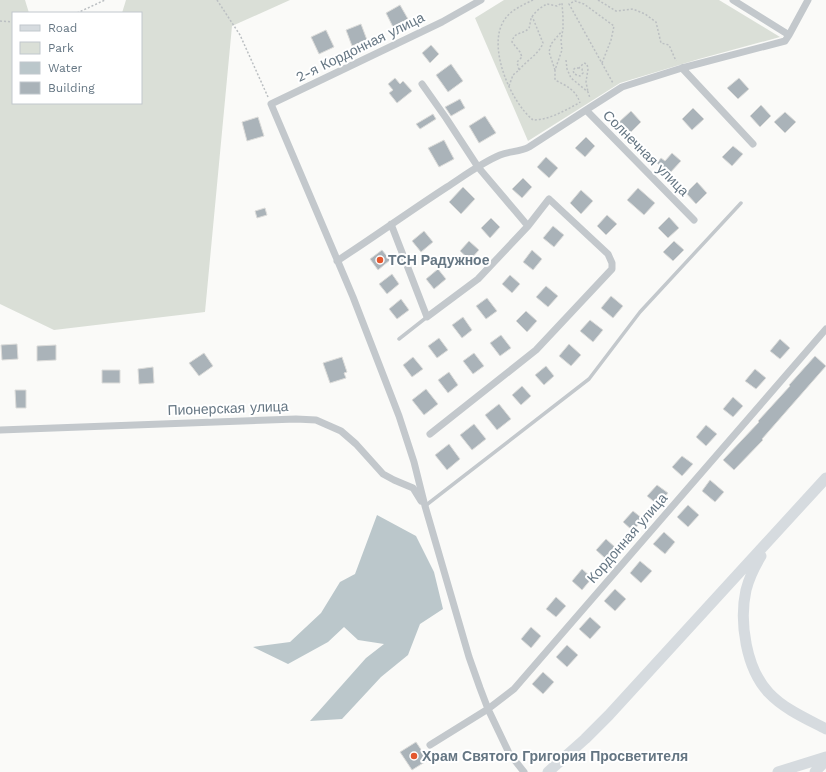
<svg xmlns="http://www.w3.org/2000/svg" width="826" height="772" font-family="'Work Sans',sans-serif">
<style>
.green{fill:#dadfd7}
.water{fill:#bbc7cb}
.building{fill:#aab3b9;stroke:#dcdcda}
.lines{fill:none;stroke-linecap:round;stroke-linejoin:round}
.path{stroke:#bbbfc2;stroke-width:1.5;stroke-dasharray:2 2;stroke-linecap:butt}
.lane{stroke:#c3c8cc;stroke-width:3.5}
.street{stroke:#c3c8cc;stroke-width:7}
.primary{stroke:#d6dbdf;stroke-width:11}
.poi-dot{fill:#e4572e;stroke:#fff;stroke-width:1.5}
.labels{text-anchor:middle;stroke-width:4;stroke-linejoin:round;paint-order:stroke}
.street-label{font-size:14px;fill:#657683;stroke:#fff}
.poi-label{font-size:14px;font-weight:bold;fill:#657683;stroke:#fff;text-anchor:start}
</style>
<rect width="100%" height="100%" fill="#fafaf8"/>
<!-- green -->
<path class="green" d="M 0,0 L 25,0 L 29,13 L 13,13 L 13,103 L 141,103 L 141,13 L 122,13 L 126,0 L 290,0 L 232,26 L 205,312 L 54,330 L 0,304 Z
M 504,0 L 719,0 L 780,37 L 699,59 L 620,83 L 528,141 L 475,18 Z"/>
<!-- water -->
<path class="water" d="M 377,515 L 416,536 L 434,572 L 443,609 L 420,624 L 408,655 L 381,677 L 342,719 L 310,721 L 366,658 L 384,644 L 358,640 L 344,627 L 328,642 L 288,664 L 253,647 L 290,642 L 321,613 L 340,582 L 355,574 Z"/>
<!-- building -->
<path class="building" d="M 400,5 L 408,19 L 393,27 L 386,13 Z
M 361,24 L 367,40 L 352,46 L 346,30 Z
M 326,30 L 334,47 L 319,54 L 311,37 Z
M 431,45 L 439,54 L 430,63 L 422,53 Z
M 451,64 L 463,81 L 448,92 L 436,75 Z
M 395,78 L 400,84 L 403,81 L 412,91 L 397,103 L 389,93 L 393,90 L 388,84 Z
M 739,78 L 749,89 L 738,99 L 727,88 Z
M 460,99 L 465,108 L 451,116 L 445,107 Z
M 761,105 L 771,116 L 760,127 L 750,116 Z
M 693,108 L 704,119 L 692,130 L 682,119 Z
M 631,111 L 641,122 L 630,133 L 619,122 Z
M 785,112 L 796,122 L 785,133 L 774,122 Z
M 433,114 L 436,119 L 420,129 L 416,124 Z
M 485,116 L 496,133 L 479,143 L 469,126 Z
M 258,117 L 264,136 L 247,141 L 242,122 Z
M 586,137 L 595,146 L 585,157 L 575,148 Z
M 444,140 L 454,159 L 439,167 L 428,148 Z
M 733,146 L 743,154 L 732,166 L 722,157 Z
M 672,153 L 681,161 L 669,174 L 657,163 L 661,158 L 665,161 Z
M 546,157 L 558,168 L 549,178 L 537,167 Z
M 523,178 L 532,187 L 522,198 L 512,189 Z
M 697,182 L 707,193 L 696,204 L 686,193 Z
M 463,187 L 475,199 L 461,214 L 449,202 Z
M 638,188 L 655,203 L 644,215 L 627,200 Z
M 581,190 L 593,201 L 581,214 L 570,203 Z
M 265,208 L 267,215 L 257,218 L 255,211 Z
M 607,215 L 617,224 L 606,235 L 597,226 Z
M 669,217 L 679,228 L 668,238 L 658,228 Z
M 491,218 L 500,227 L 490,238 L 481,228 Z
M 553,226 L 564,235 L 554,247 L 543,238 Z
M 424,231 L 433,242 L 421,252 L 412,241 Z
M 469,241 L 479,250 L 470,260 L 460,251 Z
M 674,241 L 684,250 L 673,261 L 663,252 Z
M 382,250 L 390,260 L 378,270 L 370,259 Z
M 532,250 L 542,259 L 533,270 L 523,262 Z
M 438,269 L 446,279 L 434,289 L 426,279 Z
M 392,274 L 399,284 L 387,294 L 379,284 Z
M 510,275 L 520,284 L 512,293 L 502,284 Z
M 546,286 L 558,296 L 548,307 L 536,297 Z
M 611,296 L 623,306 L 613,318 L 601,308 Z
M 487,298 L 497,311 L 486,319 L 476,306 Z
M 401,299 L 409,310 L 397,319 L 389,309 Z
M 526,311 L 537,321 L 527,332 L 516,321 Z
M 463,317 L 472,330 L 462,338 L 452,325 Z
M 590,320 L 603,330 L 593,342 L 580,331 Z
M 501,335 L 511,348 L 500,356 L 490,343 Z
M 439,338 L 448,350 L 437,358 L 428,346 Z
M 780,339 L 790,348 L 780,359 L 770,351 Z
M 17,344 L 18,359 L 2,360 L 1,345 Z
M 569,344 L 581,355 L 571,366 L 559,356 Z
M 56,345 L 56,360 L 37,361 L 37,346 Z
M 204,353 L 213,366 L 199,376 L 189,363 Z
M 474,353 L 484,366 L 473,374 L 463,361 Z
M 815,356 L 826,366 L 762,439 L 763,440 L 734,470 L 723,460 L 759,422 L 758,421 L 790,386 L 789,385 Z
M 342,357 L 347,372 L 344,373 L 346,378 L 330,383 L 323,363 Z
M 413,357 L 423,369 L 412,377 L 403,365 Z
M 546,366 L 554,376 L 544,385 L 535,375 Z
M 153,367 L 154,383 L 139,384 L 138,369 Z
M 755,369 L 766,378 L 756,389 L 745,381 Z
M 102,370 L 120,370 L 120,383 L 102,383 Z
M 449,372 L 458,385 L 448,393 L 438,380 Z
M 522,386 L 531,396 L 521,405 L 512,395 Z
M 426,389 L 438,404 L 424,415 L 412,400 Z
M 15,390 L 26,390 L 26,408 L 16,408 Z
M 733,397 L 743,406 L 733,417 L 723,409 Z
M 499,404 L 511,419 L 497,430 L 485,415 Z
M 474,424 L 486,439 L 472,450 L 460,435 Z
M 706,425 L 717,434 L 706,446 L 696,437 Z
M 449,444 L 460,459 L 447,470 L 435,455 Z
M 682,456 L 693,464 L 682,476 L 672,467 Z
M 710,480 L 724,492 L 715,502 L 702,491 Z
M 657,485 L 668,493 L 658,505 L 647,496 Z
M 688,505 L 699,515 L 688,527 L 677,517 Z
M 633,511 L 643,519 L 633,531 L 623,522 Z
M 664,532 L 675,542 L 665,554 L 653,544 Z
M 606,539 L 616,548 L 606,559 L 596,550 Z
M 640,561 L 652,571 L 641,583 L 630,573 Z
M 582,569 L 592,578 L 582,590 L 572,581 Z
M 615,589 L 626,599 L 615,611 L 604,601 Z
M 556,597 L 566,606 L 556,617 L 546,609 Z
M 590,617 L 601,627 L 590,639 L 579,629 Z
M 531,627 L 541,636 L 531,648 L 521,639 Z
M 567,645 L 578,655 L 567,667 L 556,657 Z
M 543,672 L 554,682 L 543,694 L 532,684 Z
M 416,742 L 428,760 L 412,770 L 400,752 Z"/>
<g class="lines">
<!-- path -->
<path class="path" d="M 217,0 L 240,35 L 268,97
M 533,0 C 521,6 508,11 502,24 C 489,51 511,102 533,120 C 549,120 564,111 579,103
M 598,0 L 616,11 L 633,9 L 645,14 L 656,22 L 661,43 L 669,45 L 676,61
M 77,13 L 105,0
M 0,21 L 13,22
M 566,60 L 567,69 L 571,78 L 588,92 L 590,98
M 602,63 L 611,40 L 614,26 L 584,4 L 575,1 L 569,4 L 613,83
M 579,68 L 575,68 L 573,70 L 574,74 L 580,76 L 583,73 L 582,69 L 579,68 L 584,63 L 587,64 L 588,69 L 586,82 L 588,92
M 519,70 C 527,60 539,54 543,43 L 532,16
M 555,70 L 549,52 L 551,44 L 562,31
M 509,86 L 513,75 L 519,70 L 517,62 L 522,57 L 520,52 L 512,42 C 514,31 523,35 529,28 C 530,26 530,22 531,19 C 534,12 541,7 547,4 L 557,6 L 562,3 L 563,17 L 563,29 L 561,40 L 562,50 L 555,70 L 555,80 C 567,86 576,90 580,103"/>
<!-- lane -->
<path class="lane" d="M 399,339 L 427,317
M 425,506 L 589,379 L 640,312 L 741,203"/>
<!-- street -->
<path class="street" d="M 481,0 L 442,22 L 271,104 L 353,297 L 399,416 L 414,462 L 425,506 L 469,657 L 480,688 L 488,709 L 509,753 L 524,772
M 733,0 L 789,35 L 808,0
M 682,68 L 753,144
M 422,84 L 446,118 L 478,167 L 528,226
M 694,220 L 586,110 L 622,87 L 682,68 L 785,41 L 789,35
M 391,224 L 427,317 L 478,279 L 528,226 L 549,199 L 608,254 L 612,263 L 612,269 L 536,350 L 430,434
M 337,261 C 374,237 410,211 447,187 C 464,176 481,163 500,155 C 510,151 520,152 529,147 L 586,110
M 0,430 L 296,419 L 316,420 L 341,431 L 356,444 L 383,474 L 394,480 L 413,488 L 421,501
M 430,745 L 488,709 L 514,689 L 826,329"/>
<!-- primary -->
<path class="primary" d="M 761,556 C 755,566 749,578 746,590 C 739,622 746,669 769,693 C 784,709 807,719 826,729
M 548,772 L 585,739 L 609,715 L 826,478
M 778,772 L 826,757
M 815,772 L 826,760"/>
</g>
<!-- markers -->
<g class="poi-dot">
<circle cx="380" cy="260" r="4"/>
<circle cx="414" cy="756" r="4"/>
</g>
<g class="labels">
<!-- street labels -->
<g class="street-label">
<text transform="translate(360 47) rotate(-26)" y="5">2-я Кордонная улица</text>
<text transform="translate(646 153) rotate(45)" y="5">Солнечная улица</text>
<text transform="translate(228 408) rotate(-2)" y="5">Пионерская улица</text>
<text transform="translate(627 538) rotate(-49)" y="5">Кордонная улица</text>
</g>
<!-- poi labels -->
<g class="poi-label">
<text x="388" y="265">ТСН Радужное</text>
<text x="422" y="761">Храм Святого Григория Просветителя</text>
</g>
</g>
<!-- legend -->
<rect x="12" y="12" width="130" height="92" fill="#ffffff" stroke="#c1c8cd"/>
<rect x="20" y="25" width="20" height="6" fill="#d6dbdf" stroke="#c1c8cd"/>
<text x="48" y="32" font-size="12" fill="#657683">Road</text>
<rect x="20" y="42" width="20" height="12" fill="#dadfd7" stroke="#c1c8cd"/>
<text x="48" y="52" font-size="12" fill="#657683">Park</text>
<rect x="20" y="62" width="20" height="12" fill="#bbc7cb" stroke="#c1c8cd"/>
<text x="48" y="72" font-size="12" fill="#657683">Water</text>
<rect x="20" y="82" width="20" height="12" fill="#aab3b9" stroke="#c1c8cd"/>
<text x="48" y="92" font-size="12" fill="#657683">Building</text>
</svg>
